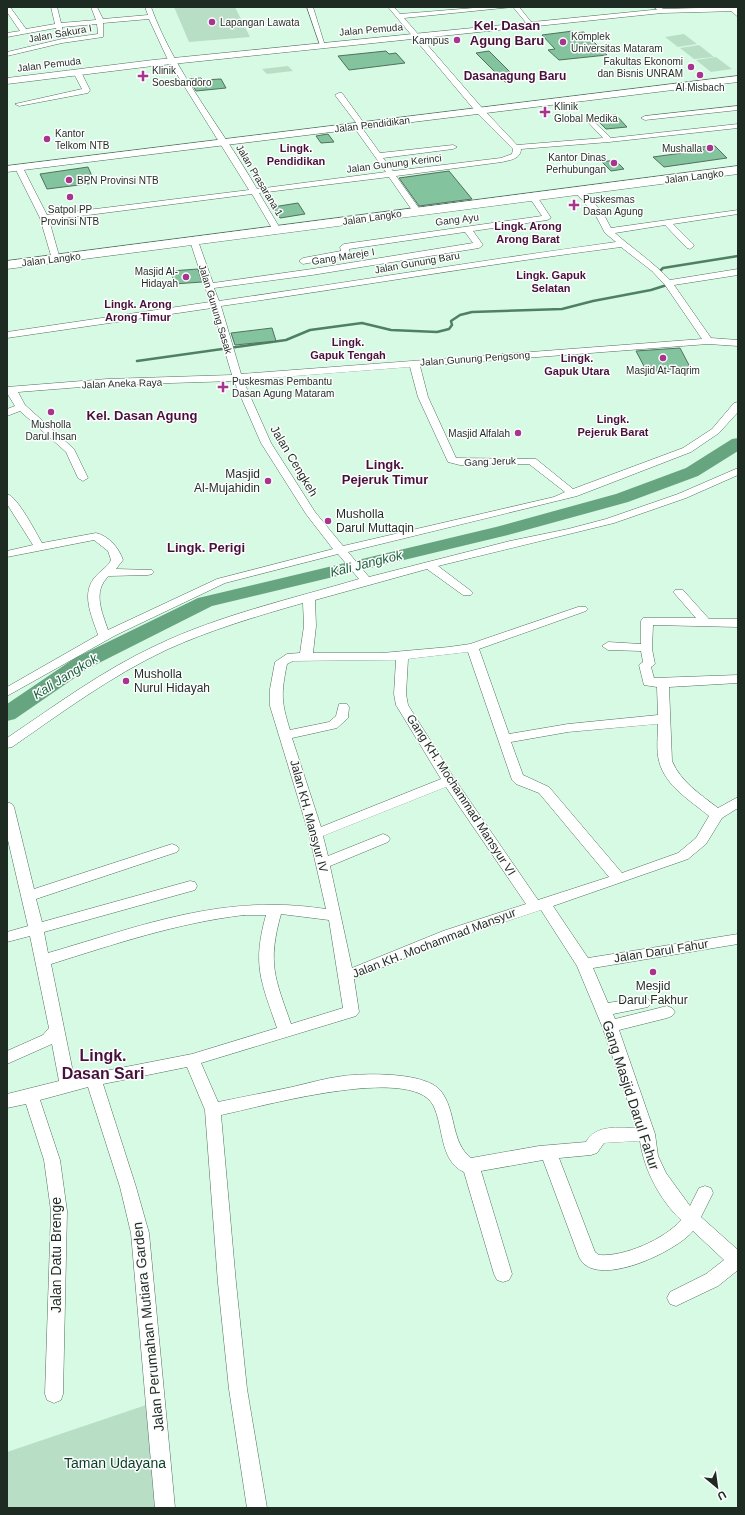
<svg xmlns="http://www.w3.org/2000/svg" width="745" height="1515" font-family="Arial,sans-serif">
<style>
.green{fill:#b8dfc6}
.lines{fill:none;stroke-linecap:round;stroke-linejoin:round}
.stream{stroke:#508064;stroke-width:2.5}
.river{fill:#66a580;fill-rule:evenodd}
.building{fill:#83c39d;stroke:#51715e}
.minor-casing{stroke:#51705d;stroke-width:1}
.tertiary-casing{stroke:#51705d;stroke-width:1}
.secondary-casing{stroke:#51705d;stroke-width:1}
.primary-casing{stroke:#51705d;stroke-width:1}
.minor{fill:#fff;fill-rule:evenodd}
.tertiary{fill:#fff;fill-rule:evenodd}
.secondary{fill:#fff;fill-rule:evenodd}
.primary{fill:#fff;fill-rule:evenodd}
.poi-dot{fill:#a7348e;stroke:#fdfdfd;stroke-width:1.5}
.labels{text-anchor:middle;stroke-width:3;stroke-linejoin:round;paint-order:stroke}
.far-poi-label{font-size:10px;fill:#1e2b23;stroke:#fdfdfd;text-anchor:start}
.far-street-label{font-size:10px;fill:#1e2b23;stroke:#fdfdfd}
.far-neighbourhood-label{font-size:11px;font-weight:bold;fill:#48113c;stroke:#fdfdfd}
.far-quarter-label{font-size:12px;font-weight:bold;fill:#48113c;stroke:#fdfdfd}
.street-label{font-size:12px;fill:#1e2b23;stroke:#fdfdfd}
.poi-label{font-size:12px;fill:#1e2b23;stroke:#fdfdfd;text-anchor:start}
.far-district-label{font-size:13px;font-weight:bold;fill:#48113c;stroke:#fdfdfd}
.neighbourhood-label{font-size:13px;font-weight:bold;fill:#48113c;stroke:#fdfdfd}
.water-label{font-size:13px;font-style:italic;fill:#18623e;stroke:#fdfdfd}
.near-street-label{font-size:14px;fill:#1e2b23;stroke:#fdfdfd}
.near-park-label{font-size:14px;fill:#083d24;stroke:#fdfdfd}
.near-neighbourhood-label{font-size:16px;font-weight:bold;fill:#48113c;stroke:#fdfdfd}
</style>
<rect width="100%" height="100%" fill="#d7fae4"/>
<!-- green -->
<path class="green" d="M 174,7 L 235,7 L 250,37 L 189,42 Z
M 684,34 L 697,44 L 678,47 L 665,37 Z
M 699,45 L 714,57 L 694,59 L 680,48 Z
M 716,57 L 732,69 L 711,72 L 696,60 Z
M 288,66 L 293,71 L 267,74 L 262,69 Z
M 155,1402 L 163,1508 L 7,1508 L 7,1452 Z"/>
<g class="lines">
<!-- stream -->
<path class="stream" d="M 659,272 L 663,268 L 738,256
M 137,361 L 286,340 L 310,330 L 362,323 L 391,330 L 437,332 L 449,329 L 452,325 L 451,321 L 460,315 L 472,312 L 562,309 L 593,301 L 651,290 L 670,284"/>
<!-- river -->
<path class="river" d="M 738,438 L 738,451 L 698,476 L 628,502 L 508,535 L 212,606 L 89,668 L 15,719 L 7,721 L 7,704 L 75,658 L 198,598 L 496,527 L 616,494 L 686,468 L 732,439 Z"/>
</g>
<!-- building -->
<path class="building" d="M 573,31 L 575,33 L 584,32 L 607,55 L 559,60 L 548,50 L 555,49 L 542,35 Z
M 386,51 L 389,54 L 396,53 L 405,63 L 349,70 L 338,56 Z
M 489,51 L 518,80 L 505,82 L 476,53 Z
M 201,78 L 203,80 L 221,79 L 226,88 L 196,91 L 189,79 Z
M 616,115 L 627,127 L 606,129 L 594,117 Z
M 328,134 L 334,142 L 321,143 L 316,136 Z
M 715,146 L 727,158 L 664,167 L 653,157 L 704,150 L 701,147 Z
M 615,160 L 624,169 L 611,171 L 602,162 Z
M 88,167 L 95,183 L 47,189 L 40,174 Z
M 449,171 L 472,199 L 419,206 L 399,178 Z
M 298,203 L 305,214 L 280,218 L 273,207 Z
M 198,269 L 202,282 L 174,284 L 171,271 Z
M 272,328 L 276,341 L 235,345 L 231,333 Z
M 680,348 L 690,367 L 647,372 L 636,351 Z"/>
<g class="lines">
<!-- minor casing -->
<g class="minor-casing">
<path id="minor" d="M 7,7 L 10,7 L 26,29 L 55,24 L 51,7 L 57,7 L 61,23 L 96,20 L 91,7 L 97,7 L 103,19 L 148,15 L 145,7 L 151,7 C 175,73 222,128 257,189 L 386,172 L 353,126 L 357,124 L 335,95 L 339,93 L 342,93 L 366,126 L 362,128 L 380,153 L 453,145 L 457,147 L 453,149 L 383,158 L 393,171 L 501,158 L 512,154 L 513,149 L 477,113 L 388,7 L 394,7 L 400,14 L 486,7 L 519,7 L 532,23 L 532,25 L 528,25 L 513,7 L 404,18 L 483,109 L 517,145 L 603,138 L 585,119 L 589,117 L 611,138 L 738,124 L 738,128 L 609,142 L 521,149 C 521,159 510,160 502,162 L 396,176 L 421,211 L 417,213 L 414,213 L 389,177 L 259,193 L 281,230 L 277,233 L 273,230 L 252,194 L 49,220 L 60,259 L 56,262 L 52,259 L 40,218 L 15,168 L 16,166 L 23,168 L 47,215 L 249,190 L 168,60 L 149,19 L 103,23 L 103,37 L 62,43 L 7,56 L 7,52 L 62,39 L 98,34 L 97,24 L 62,27 L 63,32 L 60,34 L 57,32 L 56,28 L 7,37 L 7,33 L 20,31 L 7,12 Z
M 307,7 L 313,7 L 325,46 L 320,45 Z
M 654,7 L 661,7 L 665,11 L 660,12 Z
M 732,7 L 738,11 L 738,17 L 729,9 Z
M 77,70 L 81,72 L 90,90 L 88,93 L 19,106 L 15,104 L 82,89 L 73,72 Z
M 738,106 L 738,110 L 645,120 L 641,118 L 645,116 Z
M 576,189 L 582,189 L 603,213 L 611,228 L 738,210 L 738,214 L 673,224 L 693,244 L 694,246 L 690,249 L 687,248 L 665,225 L 615,233 C 633,249 653,262 670,280 L 738,269 L 738,275 L 674,285 L 711,338 L 738,340 L 738,346 L 708,344 L 420,366 L 428,397 L 456,458 L 536,459 L 573,489 L 683,448 L 712,429 L 734,403 L 738,402 L 738,412 L 719,433 L 691,452 L 577,496 L 348,552 L 369,577 L 510,541 L 568,529 L 606,519 L 678,494 L 738,468 L 738,475 L 686,498 L 614,523 L 438,566 L 471,591 L 473,593 L 471,595 L 463,595 L 427,569 L 315,600 L 316,626 L 313,653 L 382,653 L 449,647 L 470,644 L 578,607 L 586,607 L 588,609 L 586,611 L 479,649 L 509,734 L 568,724 L 658,715 L 657,687 L 644,685 L 639,665 L 643,662 L 641,651 L 608,650 L 602,646 L 608,642 L 641,644 L 641,621 L 643,618 L 696,618 L 675,594 L 673,592 L 675,590 L 683,590 L 709,619 L 738,619 L 738,627 L 653,625 L 652,649 L 655,664 L 651,667 L 654,678 L 738,675 L 738,683 L 669,687 L 672,761 C 681,782 700,794 718,808 L 738,797 L 738,808 L 722,818 L 706,844 L 688,859 L 553,906 L 588,958 L 738,934 L 738,944 L 593,968 L 608,1003 L 643,997 L 648,999 L 651,1003 L 648,1007 L 613,1014 L 615,1019 L 667,1006 L 672,1008 L 675,1012 L 672,1016 L 667,1018 L 619,1030 L 655,1134 L 658,1156 L 666,1173 L 690,1206 L 699,1188 L 705,1186 L 711,1188 L 713,1193 L 701,1217 L 738,1250 L 738,1270 L 718,1286 L 676,1306 L 670,1304 L 667,1298 L 670,1292 L 706,1274 L 724,1260 L 693,1231 C 677,1251 595,1291 579,1257 L 543,1160 L 481,1171 L 512,1274 L 509,1280 L 503,1282 L 497,1280 L 494,1274 L 464,1172 C 439,1161 444,1126 433,1105 C 411,1064 260,1107 221,1115 L 236,1283 L 247,1389 L 267,1508 L 247,1508 L 229,1389 L 218,1283 L 205,1110 L 187,1067 L 103,1084 L 136,1187 L 149,1233 L 175,1508 L 155,1508 L 131,1233 L 120,1187 L 88,1087 L 40,1100 L 60,1160 L 67,1211 L 63,1394 L 61,1400 L 54,1403 L 47,1400 L 45,1394 L 51,1211 L 44,1160 L 26,1104 L 7,1108 L 7,1094 L 59,1081 L 52,1044 L 7,1064 L 7,1051 L 43,1035 L 49,1028 L 30,936 L 7,942 L 7,932 L 28,926 L 7,836 L 7,802 L 12,804 L 14,807 L 34,889 L 172,844 L 177,846 L 179,849 L 177,852 L 36,899 L 42,922 L 190,881 L 195,882 L 197,886 L 195,890 L 44,932 L 48,953 C 144,925 224,893 326,909 L 309,834 L 270,706 L 270,689 L 275,662 L 287,654 L 300,653 L 304,626 L 303,603 C 257,616 210,630 166,650 C 111,676 61,713 12,747 L 7,748 L 7,738 C 56,705 103,670 157,645 C 220,615 291,599 359,579 L 338,554 L 225,583 L 116,635 L 7,696 L 7,687 L 98,635 C 92,616 80,593 96,576 C 101,570 108,567 111,560 L 108,551 L 94,540 L 7,557 L 7,551 L 33,545 L 7,504 L 7,494 C 18,497 36,533 42,543 L 96,533 C 109,536 119,548 123,560 L 116,569 L 152,570 L 154,572 L 152,574 L 148,575 L 109,576 C 92,591 102,612 108,630 L 217,579 L 333,549 L 306,514 L 261,443 L 234,381 L 107,385 L 18,392 L 25,405 L 74,449 L 88,478 L 83,481 L 78,478 L 66,452 L 20,411 L 7,416 L 7,409 L 15,406 L 7,393 L 7,387 L 107,379 L 232,375 L 212,308 L 7,338 L 7,332 L 210,302 L 190,241 L 194,238 L 198,241 L 213,283 L 312,269 L 473,243 L 465,232 L 349,249 L 350,253 L 346,256 L 303,264 L 299,261 L 303,258 L 341,251 L 340,247 L 344,244 L 542,216 L 529,197 L 533,195 L 536,195 L 551,218 L 547,220 L 473,231 L 483,245 L 479,248 L 312,275 L 214,288 L 219,301 C 351,282 483,260 616,242 L 605,233 L 596,216 L 576,193 ZM 621,247 L 652,271 L 665,285 L 702,339 L 241,374 L 221,306 C 354,287 487,264 621,247 ZM 410,367 L 418,397 L 448,462 L 460,465 L 529,464 L 565,492 L 554,497 L 343,546 L 315,512 L 271,443 L 243,380 ZM 468,652 L 512,780 L 516,784 L 539,793 L 609,877 L 538,900 L 454,778 L 408,705 L 406,694 L 408,659 ZM 396,660 L 394,694 L 396,705 L 441,779 L 321,827 L 292,738 L 337,728 L 348,718 L 349,707 L 347,704 L 339,704 L 336,716 L 329,722 L 290,730 C 281,701 281,694 287,664 L 293,661 ZM 658,724 C 658,735 656,750 659,761 C 665,786 691,801 709,816 L 696,838 L 678,853 L 622,873 L 549,787 L 523,775 L 511,742 L 568,732 ZM 446,787 L 526,904 L 443,931 L 352,968 L 330,866 L 388,842 L 390,839 L 388,836 L 383,834 L 328,856 L 323,836 ZM 541,910 L 577,966 L 602,1026 L 637,1128 C 619,1128 596,1124 586,1142 L 539,1146 L 471,1158 C 450,1142 457,1110 440,1090 C 424,1072 366,1073 343,1076 C 326,1078 309,1083 292,1087 C 268,1092 243,1097 218,1102 L 201,1063 L 356,1016 L 359,1012 L 354,979 L 453,939 ZM 281,914 L 329,920 L 343,1008 L 291,1024 C 275,978 267,964 281,914 ZM 244,915 L 266,915 C 252,965 261,981 277,1028 L 192,1054 L 74,1077 L 51,964 C 115,944 177,923 244,915 ZM 640,1141 C 644,1170 660,1200 681,1220 C 665,1239 624,1257 599,1255 L 595,1252 L 559,1158 L 591,1155 L 597,1153 L 604,1143 Z"/>
</g>
<!-- tertiary casing -->
<g class="tertiary-casing">
<path id="tertiary" d="M 738,7 L 738,11 L 662,13 L 153,66 L 7,84 L 7,78 L 153,60 L 662,9 Z"/>
</g>
<!-- secondary casing -->
<g class="secondary-casing">
<path id="secondary" d="M 738,76 L 738,82 L 7,172 L 7,166 Z"/>
</g>
<!-- primary casing -->
<g class="primary-casing">
<path id="primary" d="M 738,166 L 738,174 L 7,269 L 7,261 Z"/>
</g>
<!-- minor -->
<use href="#minor" class="minor"/>
<!-- tertiary -->
<use href="#tertiary" class="tertiary"/>
<!-- secondary -->
<use href="#secondary" class="secondary"/>
<!-- primary -->
<use href="#primary" class="primary"/>
</g>
<!-- markers -->
<g class="poi-dot">
<circle cx="212" cy="22" r="4"/>
<circle cx="457" cy="40" r="4"/>
<circle cx="563" cy="42" r="4"/>
<circle cx="691" cy="67" r="4"/>
<circle cx="700" cy="75" r="4"/>
<path d="M141 70h4v4h4v4h-4v4h-4v-4h-4v-4h4z"/>
<path d="M543 106h4v4h4v4h-4v4h-4v-4h-4v-4h4z"/>
<circle cx="47" cy="139" r="4"/>
<circle cx="710" cy="148" r="4"/>
<circle cx="614" cy="163" r="4"/>
<circle cx="69" cy="180" r="4"/>
<circle cx="70" cy="197" r="4"/>
<path d="M572 199h4v4h4v4h-4v4h-4v-4h-4v-4h4z"/>
<circle cx="186" cy="277" r="4"/>
<circle cx="663" cy="358" r="4"/>
<path d="M221 381h4v4h4v4h-4v4h-4v-4h-4v-4h4z"/>
<circle cx="51" cy="412" r="4"/>
<circle cx="518" cy="433" r="4"/>
<circle cx="268" cy="481" r="4"/>
<circle cx="328" cy="521" r="4"/>
<circle cx="126" cy="681" r="4"/>
<circle cx="653" cy="972" r="4"/>
</g>
<g class="labels">
<!-- far-poi labels -->
<g class="far-poi-label">
<text x="220" y="26">Lapangan Lawata</text>
<text x="571" y="40">Komplek<tspan x="571" dy="12">Universitas Mataram</tspan></text>
<text x="449" y="44" text-anchor="end">Kampus</text>
<text x="683" y="65" text-anchor="end">Fakultas Ekonomi<tspan x="683" dy="12">dan Bisnis UNRAM</tspan></text>
<text x="152" y="74">Klinik<tspan x="152" dy="12">Soesbandoro</tspan></text>
<text x="700" y="91" text-anchor="middle">Al Misbach</text>
<text x="554" y="110">Klinik<tspan x="554" dy="12">Global Medika</tspan></text>
<text x="55" y="137">Kantor<tspan x="55" dy="12">Telkom NTB</tspan></text>
<text x="702" y="152" text-anchor="end">Mushalla</text>
<text x="606" y="161" text-anchor="end">Kantor Dinas<tspan x="606" dy="12">Perhubungan</tspan></text>
<text x="77" y="184">BPN Provinsi NTB</text>
<text x="583" y="203">Puskesmas<tspan x="583" dy="12">Dasan Agung</tspan></text>
<text x="70" y="213" text-anchor="middle">Satpol PP<tspan x="70" dy="12">Provinsi NTB</tspan></text>
<text x="178" y="275" text-anchor="end">Masjid Al-<tspan x="178" dy="12">Hidayah</tspan></text>
<text x="663" y="374" text-anchor="middle">Masjid At-Taqrim</text>
<text x="232" y="385">Puskesmas Pembantu<tspan x="232" dy="12">Dasan Agung Mataram</tspan></text>
<text x="51" y="428" text-anchor="middle">Musholla<tspan x="51" dy="12">Darul Ihsan</tspan></text>
<text x="510" y="437" text-anchor="end">Masjid Alfalah</text>
</g>
<!-- far-street labels -->
<g class="far-street-label">
<text transform="translate(371 29) rotate(-5)" y="4">Jalan Pemuda</text>
<text transform="translate(60 33) rotate(-10)" y="4">Jalan Sakura I</text>
<text transform="translate(49 64) rotate(-7)" y="4">Jalan Pemuda</text>
<text transform="translate(372 124) rotate(-7)" y="4">Jalan Pendidikan</text>
<text transform="translate(394 163) rotate(-7)" y="4">Jalan Gunung Kerinci</text>
<text transform="translate(694 176) rotate(-7)" y="4">Jalan Langko</text>
<text transform="translate(260 180) rotate(59)" y="4">Jalan Prasarana 1</text>
<text transform="translate(372 217) rotate(-8)" y="4">Jalan Langko</text>
<text transform="translate(457 219) rotate(-7)" y="4">Gang Ayu</text>
<text transform="translate(343 256) rotate(-9)" y="4">Gang Mareje I</text>
<text transform="translate(51 259) rotate(-7)" y="4">Jalan Langko</text>
<text transform="translate(417 262) rotate(-10)" y="4">Jalan Gunung Baru</text>
<text transform="translate(216 309) rotate(73)" y="4">Jalan Gunung Sasak</text>
<text transform="translate(475 358) rotate(-4)" y="4">Jalan Gunung Pengsong</text>
<text transform="translate(122 383) rotate(-2)" y="4">Jalan Aneka Raya</text>
<text transform="translate(490 461) rotate(-2)" y="4">Gang Jeruk</text>
</g>
<!-- far-neighbourhood labels -->
<g class="far-neighbourhood-label">
<text x="296" y="152">Lingk.<tspan x="296" dy="13">Pendidikan</tspan></text>
<text x="528" y="230">Lingk. Arong<tspan x="528" dy="13">Arong Barat</tspan></text>
<text x="551" y="279">Lingk. Gapuk<tspan x="551" dy="13">Selatan</tspan></text>
<text x="138" y="308">Lingk. Arong<tspan x="138" dy="13">Arong Timur</tspan></text>
<text x="348" y="346">Lingk.<tspan x="348" dy="13">Gapuk Tengah</tspan></text>
<text x="577" y="362">Lingk.<tspan x="577" dy="13">Gapuk Utara</tspan></text>
<text x="613" y="423">Lingk.<tspan x="613" dy="13">Pejeruk Barat</tspan></text>
</g>
<!-- far-quarter labels -->
<g class="far-quarter-label">
<text x="515" y="80">Dasanagung Baru</text>
</g>
<!-- street labels -->
<g class="street-label">
<text transform="translate(294 461) rotate(59)" y="4">Jalan Cengkeh</text>
<text transform="translate(461 795) rotate(57)" y="4">Gang KH. Mochammad Mansyur VI</text>
<text transform="translate(309 816) rotate(75)" y="4">Jalan KH. Mansyur IV</text>
<text transform="translate(434 943) rotate(-21)" y="4">Jalan KH. Mochammad Mansyur</text>
<text transform="translate(661 951) rotate(-9)" y="4">Jalan Darul Fahur</text>
</g>
<!-- poi labels -->
<g class="poi-label">
<text x="260" y="478" text-anchor="end">Masjid<tspan x="260" dy="14">Al-Mujahidin</tspan></text>
<text x="336" y="518">Musholla<tspan x="336" dy="14">Darul Muttaqin</tspan></text>
<text x="134" y="678">Musholla<tspan x="134" dy="14">Nurul Hidayah</tspan></text>
<text x="653" y="990" text-anchor="middle">Mesjid<tspan x="653" dy="14">Darul Fakhur</tspan></text>
</g>
<!-- far-district labels -->
<g class="far-district-label">
<text x="507" y="30">Kel. Dasan<tspan x="507" dy="15">Agung Baru</tspan></text>
<text x="142" y="420">Kel. Dasan Agung</text>
</g>
<!-- neighbourhood labels -->
<g class="neighbourhood-label">
<text x="385" y="469">Lingk.<tspan x="385" dy="15">Pejeruk Timur</tspan></text>
<text x="206" y="552">Lingk. Perigi</text>
</g>
<!-- water labels -->
<g class="water-label">
<text transform="translate(366 563) rotate(-14)" y="5">Kali Jangkok</text>
<text transform="translate(65 676) rotate(-32)" y="5">Kali Jangkok</text>
</g>
<!-- near-street labels -->
<g class="near-street-label">
<text transform="translate(631 1095) rotate(72)" y="5">Gang Masjid Darul Fahur</text>
<text transform="translate(56 1255) rotate(-90)" y="5">Jalan Datu Brenge</text>
<text transform="translate(148 1327) rotate(-96)" y="5">Jalan Perumahan Mutiara Garden</text>
</g>
<!-- near-park labels -->
<g class="near-park-label">
<text x="115" y="1468">Taman Udayana</text>
</g>
<!-- near-neighbourhood labels -->
<g class="near-neighbourhood-label">
<text x="103" y="1061">Lingk.<tspan x="103" dy="18">Dasan Sari</tspan></text>
</g>
</g>
<!-- border -->
<rect width="745" height="1515" fill="none" stroke="#1e2b23" stroke-width="16"/>
<!-- north arrow -->
<g transform="translate(717 1487) rotate(151)" stroke="#fdfdfd" stroke-width="3" paint-order="stroke">
<path d="M0-3L7 15L0 10L-7 15Z" fill="#1e2b23"/>
<text y="-6" font-size="11" font-weight="bold" text-anchor="middle" fill="#1e2b23">U</text>
</g>
</svg>
